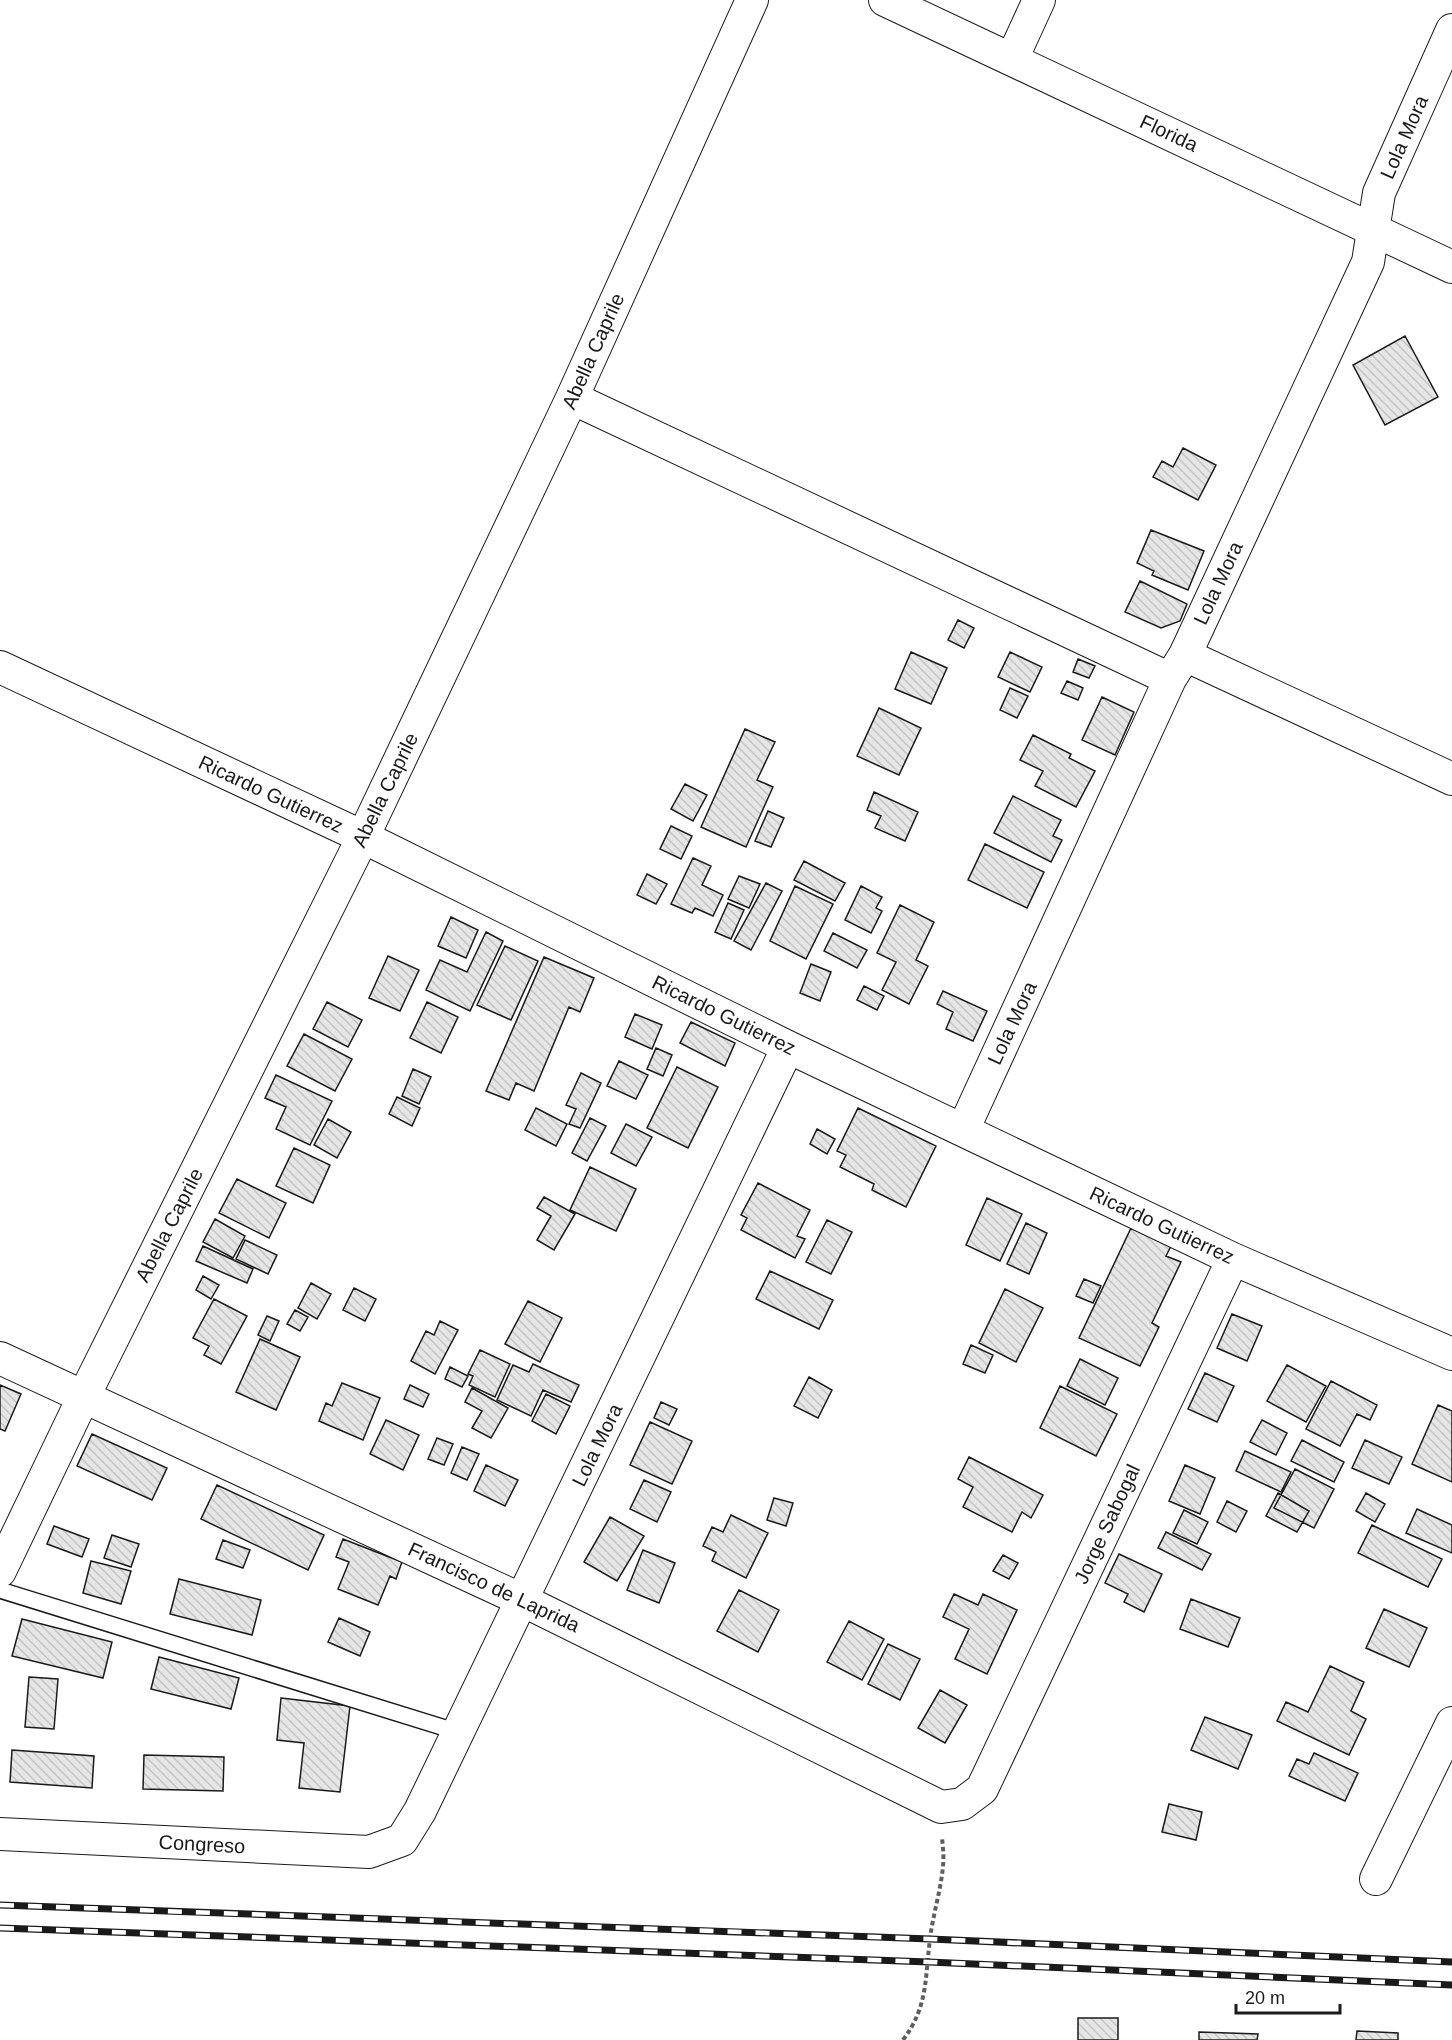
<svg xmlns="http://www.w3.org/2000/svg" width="1452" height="2040" font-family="Helvetica,sans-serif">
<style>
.building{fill:url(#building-back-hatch);stroke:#1a1a1a;stroke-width:1.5}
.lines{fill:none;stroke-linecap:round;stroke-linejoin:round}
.service-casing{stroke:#1a1a1a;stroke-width:18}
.minor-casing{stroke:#1a1a1a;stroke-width:34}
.path{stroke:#5f5f5f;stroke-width:4;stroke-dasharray:4.5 3;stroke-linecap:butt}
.service{stroke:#fff;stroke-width:15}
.minor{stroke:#fff;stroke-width:32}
.rail-casing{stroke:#1a1a1a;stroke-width:7}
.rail{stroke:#fff;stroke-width:4.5;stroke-dasharray:14;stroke-linecap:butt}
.labels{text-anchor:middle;stroke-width:4.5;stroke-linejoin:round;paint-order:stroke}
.street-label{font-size:20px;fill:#1a1a1a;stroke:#fff}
</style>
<defs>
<pattern id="building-back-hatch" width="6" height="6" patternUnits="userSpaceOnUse" patternTransform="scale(1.5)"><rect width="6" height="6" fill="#e6e6e6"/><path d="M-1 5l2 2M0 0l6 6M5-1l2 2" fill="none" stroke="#c5c5c5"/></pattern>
</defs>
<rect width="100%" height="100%" fill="#fff"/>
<!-- building -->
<path class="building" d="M 1405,336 L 1438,397 L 1385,425 L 1353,365 Z
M 1183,448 L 1216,465 L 1198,500 L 1153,477 L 1162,461 L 1173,467 Z
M 1151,530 L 1204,551 L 1188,590 L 1152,575 L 1154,571 L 1137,563 Z
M 1140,581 L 1187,604 L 1180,621 L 1161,628 L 1125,612 Z
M 958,620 L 974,628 L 964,648 L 948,640 Z
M 911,652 L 947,668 L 931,704 L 895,689 Z
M 1010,652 L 1042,667 L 1030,692 L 998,677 Z
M 1078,659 L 1095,666 L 1089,678 L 1073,672 Z
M 1067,681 L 1083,688 L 1078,700 L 1061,693 Z
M 1010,688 L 1028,696 L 1017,718 L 1000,710 Z
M 1102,697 L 1134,712 L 1115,755 L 1082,740 Z
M 879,708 L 921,728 L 899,775 L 857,756 Z
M 745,729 L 775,742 L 757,780 L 773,787 L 746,847 L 701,827 Z
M 1033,735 L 1071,754 L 1069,758 L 1095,771 L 1076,807 L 1035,786 L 1043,771 L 1020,760 Z
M 685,784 L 707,795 L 693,821 L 671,809 Z
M 874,792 L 918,812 L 905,841 L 875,828 L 881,816 L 867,810 Z
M 1013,796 L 1061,820 L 1053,836 L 1062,840 L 1051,862 L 994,833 Z
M 768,811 L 784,818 L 771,847 L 755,841 Z
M 671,826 L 692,836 L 681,859 L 660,849 Z
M 985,844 L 1044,872 L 1027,908 L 968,880 Z
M 693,858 L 711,866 L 702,885 L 723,895 L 713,916 L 695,908 L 692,913 L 671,904 Z
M 804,861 L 845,883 L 835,901 L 794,880 Z
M 647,874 L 667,884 L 656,904 L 637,895 Z
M 739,876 L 760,884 L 749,908 L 728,899 Z
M 766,883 L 782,891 L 751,950 L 734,941 Z
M 795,886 L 833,904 L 806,959 L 770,941 Z
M 861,886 L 882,897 L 876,908 L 882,911 L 871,933 L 845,920 Z
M 728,903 L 744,910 L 731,939 L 715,932 Z
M 900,905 L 934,922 L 916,960 L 928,966 L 909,1004 L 882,990 L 896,962 L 877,953 Z
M 451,917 L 478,930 L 466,958 L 438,946 Z
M 486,932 L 503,941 L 470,1011 L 426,990 L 440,960 L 467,972 Z
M 833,933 L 867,950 L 857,968 L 824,951 Z
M 505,946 L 538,961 L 511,1020 L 477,1005 Z
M 388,956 L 419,970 L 400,1011 L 369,998 Z
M 544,957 L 594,978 L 580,1012 L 569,1007 L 534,1091 L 516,1083 L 509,1100 L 486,1091 Z
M 811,964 L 831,972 L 820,1001 L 800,993 Z
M 864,986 L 884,996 L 877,1010 L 857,1000 Z
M 943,991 L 987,1011 L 973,1041 L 946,1029 L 953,1012 L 937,1004 Z
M 327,1002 L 362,1020 L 348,1047 L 313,1029 Z
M 427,1002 L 458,1017 L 441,1053 L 410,1038 Z
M 635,1014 L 662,1025 L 652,1049 L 625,1037 Z
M 691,1022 L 735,1043 L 725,1066 L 680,1043 Z
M 304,1034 L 352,1059 L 335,1091 L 287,1066 Z
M 656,1048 L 672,1055 L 663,1076 L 647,1069 Z
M 619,1061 L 648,1075 L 636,1099 L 607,1086 Z
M 677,1067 L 718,1087 L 688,1148 L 647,1128 Z
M 413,1069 L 431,1077 L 419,1104 L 402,1096 Z
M 581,1073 L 601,1083 L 580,1128 L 569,1124 L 576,1109 L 566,1105 Z
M 276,1075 L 332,1101 L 310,1145 L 276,1129 L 286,1107 L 265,1098 Z
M 397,1097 L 420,1108 L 412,1126 L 389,1114 Z
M 536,1108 L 567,1124 L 556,1146 L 525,1130 Z
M 858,1108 L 936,1146 L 906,1207 L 872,1190 L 874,1184 L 840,1167 L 846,1155 L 837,1151 Z
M 590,1118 L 606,1126 L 587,1161 L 572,1153 Z
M 328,1119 L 351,1132 L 337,1158 L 314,1145 Z
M 626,1124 L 652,1137 L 636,1166 L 611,1153 Z
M 817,1129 L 835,1139 L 827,1154 L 810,1144 Z
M 294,1148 L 330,1165 L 313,1203 L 276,1186 Z
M 590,1167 L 636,1189 L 616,1231 L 570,1210 Z
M 237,1179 L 286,1203 L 269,1238 L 219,1213 Z
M 758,1183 L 810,1210 L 797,1236 L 805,1239 L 795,1258 L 741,1230 L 747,1218 L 741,1215 Z
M 544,1197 L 575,1214 L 554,1250 L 537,1240 L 551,1216 L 537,1208 Z
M 987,1198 L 1022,1214 L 1000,1261 L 966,1245 Z
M 215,1219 L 245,1236 L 233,1258 L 203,1242 Z
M 827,1220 L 852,1232 L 831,1274 L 806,1262 Z
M 1026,1223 L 1047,1233 L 1029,1274 L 1007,1264 Z
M 1131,1228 L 1171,1246 L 1166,1256 L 1181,1262 L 1152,1323 L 1159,1327 L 1140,1366 L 1079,1338 Z
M 245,1240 L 277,1255 L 268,1274 L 236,1259 Z
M 203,1246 L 253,1269 L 247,1283 L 196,1261 Z
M 770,1271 L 833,1300 L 819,1329 L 756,1299 Z
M 203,1276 L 219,1285 L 211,1299 L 196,1290 Z
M 1084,1279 L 1101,1286 L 1093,1303 L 1076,1296 Z
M 311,1283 L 331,1294 L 317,1319 L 298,1308 Z
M 354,1288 L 376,1299 L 365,1321 L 343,1310 Z
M 1005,1289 L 1043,1308 L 1016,1362 L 979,1343 Z
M 214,1299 L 247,1316 L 221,1364 L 204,1355 L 209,1346 L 193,1338 Z
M 528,1301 L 562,1318 L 540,1362 L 505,1344 Z
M 295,1310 L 308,1317 L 300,1331 L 287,1324 Z
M 1232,1314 L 1262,1326 L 1247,1361 L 1217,1348 Z
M 267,1316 L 279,1321 L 270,1341 L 258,1335 Z
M 440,1321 L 458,1330 L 435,1374 L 411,1361 L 426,1331 L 434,1335 Z
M 260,1339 L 300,1357 L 276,1410 L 236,1392 Z
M 971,1345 L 993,1355 L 985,1373 L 963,1364 Z
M 480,1350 L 510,1364 L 495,1397 L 469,1385 L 473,1376 L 468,1374 Z
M 1080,1359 L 1118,1378 L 1105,1405 L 1067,1386 Z
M 533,1364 L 579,1385 L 571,1402 L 543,1390 L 531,1416 L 497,1400 L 513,1365 L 529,1372 Z
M 1287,1365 L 1326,1386 L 1306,1422 L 1267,1401 Z
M 450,1367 L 468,1376 L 462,1387 L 445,1379 Z
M 1205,1373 L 1234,1386 L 1217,1422 L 1188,1409 Z
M 809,1377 L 832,1390 L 818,1418 L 794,1406 Z
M 1331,1381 L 1377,1405 L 1370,1420 L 1357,1414 L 1340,1446 L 1306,1429 Z
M 342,1383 L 380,1398 L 363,1440 L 319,1421 L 326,1403 L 332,1406 Z
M 0,1385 L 21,1394 L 5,1431 L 0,1429 Z
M 410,1385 L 429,1394 L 423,1407 L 404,1399 Z
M 1060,1386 L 1117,1414 L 1096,1456 L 1040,1428 Z
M 472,1388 L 508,1408 L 491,1438 L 472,1428 L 482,1411 L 465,1402 Z
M 546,1394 L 570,1406 L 556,1434 L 532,1421 Z
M 661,1402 L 677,1409 L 669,1425 L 654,1418 Z
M 1438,1405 L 1452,1411 L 1452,1482 L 1412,1464 Z
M 386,1420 L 419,1435 L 403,1470 L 370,1454 Z
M 1262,1420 L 1287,1433 L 1276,1455 L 1250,1442 Z
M 650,1422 L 692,1441 L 672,1484 L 630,1465 Z
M 92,1434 L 167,1468 L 152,1500 L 77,1466 Z
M 437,1438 L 453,1444 L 444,1465 L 428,1459 Z
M 1302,1440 L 1344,1462 L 1334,1482 L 1291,1461 Z
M 1365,1440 L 1402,1457 L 1389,1484 L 1352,1468 Z
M 462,1447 L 479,1454 L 467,1480 L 451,1473 Z
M 1245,1451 L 1291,1472 L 1281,1492 L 1236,1471 Z
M 969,1457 L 1043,1495 L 1031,1518 L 1022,1512 L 1012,1532 L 963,1507 L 973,1487 L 958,1479 Z
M 486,1465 L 518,1480 L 505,1506 L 474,1491 Z
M 1185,1465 L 1215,1478 L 1200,1514 L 1169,1501 Z
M 1295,1469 L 1334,1489 L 1314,1528 L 1274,1508 Z
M 644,1480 L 671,1492 L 657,1522 L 630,1509 Z
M 217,1485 L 324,1535 L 308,1570 L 201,1519 Z
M 1278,1493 L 1309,1511 L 1297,1532 L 1266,1516 Z
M 1366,1493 L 1385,1504 L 1375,1522 L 1356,1511 Z
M 774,1498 L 793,1503 L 786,1526 L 767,1520 Z
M 1227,1501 L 1247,1511 L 1236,1532 L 1217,1522 Z
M 1417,1509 L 1452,1525 L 1452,1553 L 1406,1533 Z
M 1184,1510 L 1208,1522 L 1197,1544 L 1173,1533 Z
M 731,1515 L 768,1533 L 746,1578 L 712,1561 L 716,1552 L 703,1546 L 712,1527 L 723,1532 Z
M 610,1517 L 644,1536 L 617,1581 L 584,1562 Z
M 1372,1525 L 1442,1559 L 1428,1587 L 1358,1553 Z
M 54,1526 L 89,1539 L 82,1557 L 47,1544 Z
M 1166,1532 L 1211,1554 L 1202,1570 L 1158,1548 Z
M 112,1535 L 139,1544 L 131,1567 L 104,1558 Z
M 343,1539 L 402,1562 L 396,1579 L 390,1576 L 378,1605 L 338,1589 L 349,1562 L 336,1557 Z
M 223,1540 L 250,1550 L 243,1568 L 216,1559 Z
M 643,1550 L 675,1563 L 659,1603 L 627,1590 Z
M 1119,1554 L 1162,1574 L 1144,1612 L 1124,1602 L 1128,1594 L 1105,1583 Z
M 1003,1555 L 1018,1563 L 1009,1579 L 993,1571 Z
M 91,1561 L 131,1571 L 121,1604 L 83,1593 Z
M 179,1579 L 261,1600 L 252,1635 L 170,1614 Z
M 739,1590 L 779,1610 L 758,1652 L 717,1631 Z
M 954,1594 L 978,1605 L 983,1594 L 1017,1610 L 987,1674 L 955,1659 L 969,1629 L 943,1617 Z
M 1191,1599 L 1240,1618 L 1228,1647 L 1180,1629 Z
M 1384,1609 L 1427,1628 L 1409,1667 L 1366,1648 Z
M 339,1618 L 370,1632 L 360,1656 L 328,1642 Z
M 22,1619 L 112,1642 L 103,1678 L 12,1656 Z
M 849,1621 L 884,1639 L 862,1680 L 827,1662 Z
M 888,1644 L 920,1659 L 900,1700 L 868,1684 Z
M 159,1657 L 239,1678 L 231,1709 L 151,1689 Z
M 1330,1666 L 1364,1682 L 1351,1711 L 1366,1719 L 1349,1755 L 1277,1721 L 1286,1702 L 1308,1712 Z
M 29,1677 L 58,1679 L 54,1729 L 25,1727 Z
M 940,1690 L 967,1705 L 945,1743 L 918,1728 Z
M 281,1698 L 350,1706 L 340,1792 L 299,1788 L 304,1743 L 277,1740 Z
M 1205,1717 L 1252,1735 L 1238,1769 L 1191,1750 Z
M 12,1750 L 94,1756 L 92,1788 L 10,1782 Z
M 1314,1753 L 1358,1773 L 1345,1801 L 1289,1776 L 1297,1759 L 1309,1764 Z
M 144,1755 L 224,1757 L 223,1791 L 143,1789 Z
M 1169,1804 L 1202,1812 L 1196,1840 L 1162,1832 Z
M 1078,2018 L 1118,2018 L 1118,2040 L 1078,2040 Z
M 1357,2031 L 1398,2033 L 1398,2040 L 1356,2040 Z
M 1199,2032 L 1258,2034 L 1257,2040 L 1199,2040 Z"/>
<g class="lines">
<!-- service casing -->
<g class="service-casing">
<path id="service" d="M 0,1590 L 458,1732"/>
</g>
<!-- minor casing -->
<g class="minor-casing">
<path id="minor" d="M 885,0 L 1452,267
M 1012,59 L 1039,0
M 572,398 L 1170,679
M 1185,655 L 1452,779
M 0,667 L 363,837 L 788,1047 L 1233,1259 L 1452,1354
M 963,1130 L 1170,679 L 1185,655 L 1368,262 L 1379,193 L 1452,30
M 0,1358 L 522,1600 L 941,1807 L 962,1804 L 982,1789 L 1233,1259
M 0,1571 L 84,1396 L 363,837 L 572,398 L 752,0
M 0,1834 L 369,1852 L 402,1840 L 420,1811 L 788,1047
M 1376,1879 L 1452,1723"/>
</g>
<!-- path -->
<path class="path" d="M 903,2040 C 928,2007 925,1978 930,1939 C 933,1914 941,1890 943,1866 C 944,1857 943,1847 942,1838"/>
<!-- service -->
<use href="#service" class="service"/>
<!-- minor -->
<use href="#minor" class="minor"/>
<!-- rail casing -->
<g class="rail-casing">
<path id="rail" d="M 0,1905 L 930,1939 L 1452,1962
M 0,1928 L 929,1962 L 1452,1985"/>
</g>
<!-- rail -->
<use href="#rail" class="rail"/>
</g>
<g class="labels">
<!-- street labels -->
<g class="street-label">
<text transform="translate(1169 133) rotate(25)" y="7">Florida</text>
<text transform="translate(1404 137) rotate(-66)" y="7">Lola Mora</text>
<text transform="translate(593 351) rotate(-66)" y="7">Abella Caprile</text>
<text transform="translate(1218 583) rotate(-65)" y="7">Lola Mora</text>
<text transform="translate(385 790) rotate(-64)" y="7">Abella Caprile</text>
<text transform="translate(271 794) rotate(25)" y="7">Ricardo Gutierrez</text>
<text transform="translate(724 1015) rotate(26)" y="7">Ricardo Gutierrez</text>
<text transform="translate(1012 1023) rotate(-65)" y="7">Lola Mora</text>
<text transform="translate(169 1225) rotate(-63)" y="7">Abella Caprile</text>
<text transform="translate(1162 1225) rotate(25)" y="7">Ricardo Gutierrez</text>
<text transform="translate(597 1445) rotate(-64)" y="7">Lola Mora</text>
<text transform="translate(1107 1524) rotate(-65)" y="7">Jorge Sabogal</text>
<text transform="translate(494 1587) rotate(25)" y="7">Francisco de Laprida</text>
<text transform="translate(202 1844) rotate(3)" y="7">Congreso</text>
</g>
</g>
<!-- scale -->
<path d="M1236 2004v9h104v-9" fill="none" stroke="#1a1a1a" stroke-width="3"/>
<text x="1245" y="2004" font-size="18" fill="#1a1a1a" stroke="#ffffff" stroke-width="4.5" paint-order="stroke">20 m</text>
</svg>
